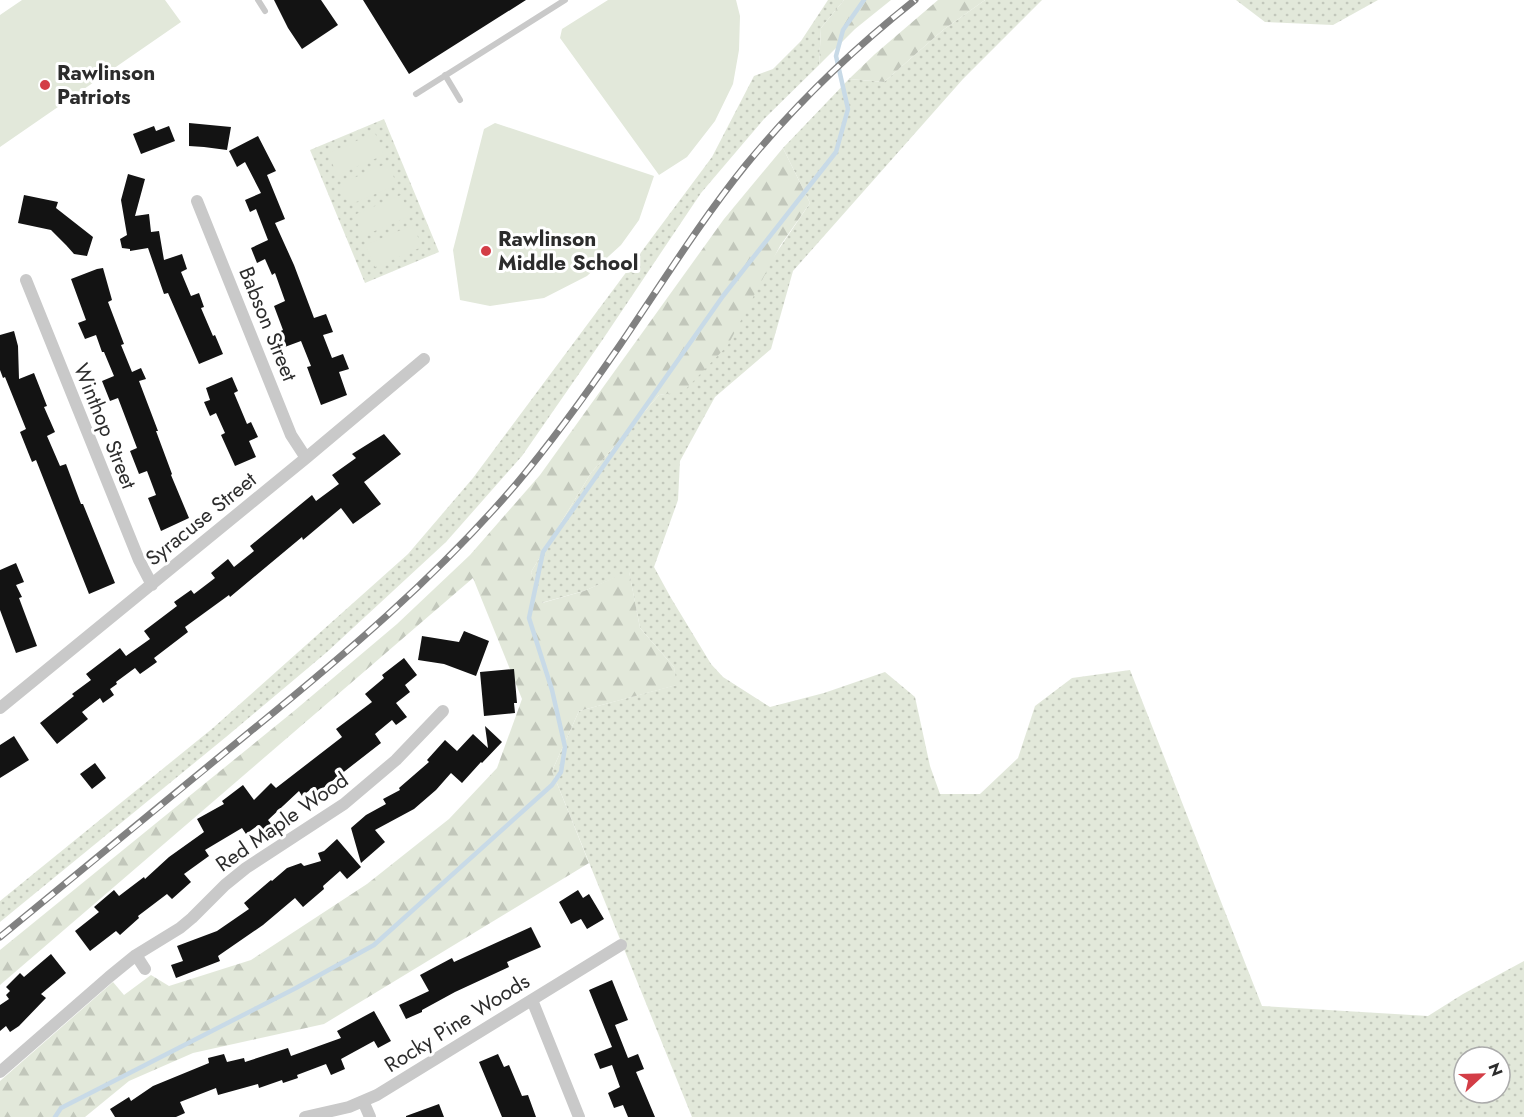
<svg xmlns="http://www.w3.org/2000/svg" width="1524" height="1117" font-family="Jost,sans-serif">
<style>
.grass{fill:url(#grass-dots);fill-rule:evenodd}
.forest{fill:url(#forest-firs)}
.garden{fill:#e2e8da}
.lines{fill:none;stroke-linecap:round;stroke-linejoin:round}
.stream{stroke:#c8dae7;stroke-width:4.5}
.building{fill:#131313}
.lane{stroke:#c9c9c9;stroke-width:6}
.street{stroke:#c9c9c9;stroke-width:12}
.rail-casing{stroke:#818181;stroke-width:7}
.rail{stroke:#fff;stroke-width:4.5;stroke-dasharray:14;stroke-linecap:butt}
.poi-dot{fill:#d33d46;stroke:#fff;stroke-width:2}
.labels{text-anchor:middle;stroke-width:6;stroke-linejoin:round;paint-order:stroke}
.poi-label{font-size:21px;font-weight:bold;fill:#2c2c2c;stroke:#fff;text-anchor:start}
.street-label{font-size:21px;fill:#2c2c2c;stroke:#fff}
</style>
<defs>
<pattern id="grass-dots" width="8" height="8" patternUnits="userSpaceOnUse" patternTransform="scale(1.5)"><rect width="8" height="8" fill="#e2e8da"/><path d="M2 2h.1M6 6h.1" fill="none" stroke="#c2c7bb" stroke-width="1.8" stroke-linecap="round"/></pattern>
<pattern id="forest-firs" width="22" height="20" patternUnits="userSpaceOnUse" patternTransform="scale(1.5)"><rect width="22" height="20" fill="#e2e8da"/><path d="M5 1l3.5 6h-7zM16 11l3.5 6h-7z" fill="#c2c7bb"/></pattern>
</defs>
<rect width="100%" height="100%" fill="#fff"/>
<!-- grass -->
<path class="grass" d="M 828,0 L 844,0 L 821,28 L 819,65 L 764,119 L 701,193 L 601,342 L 522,456 L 446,542 L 327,652 L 226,737 L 0,922 L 0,901 L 213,728 L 408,554 L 473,478 L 712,157 L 754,76 L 773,69 L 801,41 Z
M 985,0 L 1042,0 L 963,79 L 793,271 L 771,349 L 715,397 L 680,461 L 678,500 L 654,567 L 671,598 L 711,664 L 723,677 L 770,707 L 824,693 L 885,672 L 915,697 L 930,766 L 940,794 L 980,794 L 1018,758 L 1035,706 L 1072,678 L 1130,670 L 1262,1006 L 1428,1016 L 1463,994 L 1524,961 L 1524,1117 L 692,1117 L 552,771 L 579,711 L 676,685 L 674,667 L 640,628 L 629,572 L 584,591 L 541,603 L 531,572 L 591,473 L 659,395 L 683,391 L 810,203 L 783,148 L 849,79 L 884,82 L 943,30 ZM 1464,1057 L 1500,1057 L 1500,1093 L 1464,1093 Z
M 1236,0 L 1378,0 L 1333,25 L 1265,22 Z
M 384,119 L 439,252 L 365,283 L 310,150 Z"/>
<!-- forest -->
<path class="forest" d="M 844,0 L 891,0 L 855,29 L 819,65 L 821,28 Z
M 938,0 L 985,0 L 943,30 L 884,82 L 849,79 L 875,54 Z
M 783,148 L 810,203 L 780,246 L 728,345 L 683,392 L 659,395 L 591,473 L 531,572 L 542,603 L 584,591 L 629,571 L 640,628 L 674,667 L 677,685 L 579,711 L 552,771 L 589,863 L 324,1024 L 193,1053 L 129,1081 L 85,1117 L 0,1117 L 0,1081 L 113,982 L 124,995 L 151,975 L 169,986 L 251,960 L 367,884 L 449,819 L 497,768 L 522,699 L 473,578 L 0,985 L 0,950 L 294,711 L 397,624 L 470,555 L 540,475 L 724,219 Z"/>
<!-- garden -->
<path class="garden" d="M 22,0 L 165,0 L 181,22 L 0,147 L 0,15 Z
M 608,0 L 736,0 L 740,16 L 739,50 L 733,84 L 715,121 L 687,157 L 659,175 L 560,38 L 562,29 Z
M 495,123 L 654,176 L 639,220 L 621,245 L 587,276 L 544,298 L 490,306 L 460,300 L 453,250 L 484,129 Z
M 375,133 L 384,155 L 337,175 L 328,153 Z
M 388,163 L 397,185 L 349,205 L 340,184 Z
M 401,195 L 410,216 L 363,236 L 354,215 Z
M 413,225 L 422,247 L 375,267 L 365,245 Z"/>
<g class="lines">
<!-- stream -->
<path class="stream" d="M 55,1117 L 61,1108 L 296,988 L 374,945 L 552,785 L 561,772 L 565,747 L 552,690 L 529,618 L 543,552 L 723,296 L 836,152 L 848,109 L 836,56 L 843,30 L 864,0"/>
</g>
<!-- building -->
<path class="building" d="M 274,0 L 321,0 L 338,25 L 302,49 L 288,28 Z
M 363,0 L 526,0 L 409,74 Z
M 189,123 L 231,127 L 227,150 L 204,147 L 189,146 Z
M 154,126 L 156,131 L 169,126 L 175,141 L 141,154 L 133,134 Z
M 258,136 L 276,171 L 267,175 L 285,219 L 275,223 L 294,265 L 314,318 L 326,314 L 333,332 L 323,335 L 332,358 L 343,354 L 349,369 L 339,372 L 347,395 L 321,405 L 307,367 L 311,366 L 301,341 L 282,348 L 276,333 L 283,330 L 274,306 L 285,301 L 275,273 L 272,275 L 265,259 L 257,263 L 251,248 L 268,240 L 256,209 L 250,212 L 245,200 L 261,193 L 245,162 L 237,167 L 229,151 Z
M 128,174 L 145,179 L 135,216 L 149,214 L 151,232 L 159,231 L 164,260 L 182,254 L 187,269 L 181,272 L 191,296 L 199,293 L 204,307 L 201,308 L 213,336 L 215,335 L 223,354 L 199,364 L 168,293 L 164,294 L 148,248 L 130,251 L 130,249 L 122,248 L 120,239 L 127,235 L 121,200 Z
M 24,195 L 58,202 L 56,208 L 93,237 L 87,256 L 74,254 L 66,245 L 51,230 L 18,223 Z
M 103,268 L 112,300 L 108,302 L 124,344 L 121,345 L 132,372 L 141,368 L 146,379 L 139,381 L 158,431 L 156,431 L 172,474 L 171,475 L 189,518 L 161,531 L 148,498 L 156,495 L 147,471 L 139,474 L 130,451 L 137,448 L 118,398 L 110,401 L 102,381 L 114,376 L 104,352 L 102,352 L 96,335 L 85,339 L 78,323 L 86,320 L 71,279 L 97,269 Z
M 14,331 L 18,346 L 19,379 L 34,373 L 47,406 L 44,407 L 55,432 L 47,436 L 60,466 L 66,464 L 81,504 L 83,504 L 115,583 L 89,594 L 36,460 L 32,462 L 20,432 L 26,429 L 5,377 L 3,378 L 0,370 L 0,335 Z
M 232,377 L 238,391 L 234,393 L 247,424 L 251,422 L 258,437 L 249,441 L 256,457 L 235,466 L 221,435 L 225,433 L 216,413 L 210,416 L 204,402 L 210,400 L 206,388 Z
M 384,434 L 401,454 L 364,482 L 381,504 L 353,524 L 341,508 L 303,540 L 302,537 L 230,597 L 229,595 L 185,627 L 188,632 L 154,658 L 157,662 L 140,674 L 135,668 L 116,682 L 117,684 L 110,689 L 114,695 L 103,703 L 100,698 L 82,712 L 88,719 L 57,744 L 40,723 L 74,696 L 72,694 L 91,680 L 86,674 L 120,648 L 126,656 L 150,639 L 144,631 L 177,606 L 174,602 L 191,590 L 194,594 L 215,578 L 211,573 L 228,559 L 234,567 L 254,551 L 250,546 L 312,495 L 316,501 L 339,484 L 332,475 L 356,458 L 352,454 Z
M 16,563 L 24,582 L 16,585 L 22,597 L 19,598 L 37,646 L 16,653 L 0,610 L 0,570 Z
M 464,631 L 489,641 L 476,676 L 444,664 L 418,660 L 422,636 L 459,642 Z
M 404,658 L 417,675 L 405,685 L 410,692 L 396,703 L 407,717 L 396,725 L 392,720 L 375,734 L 381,743 L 318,792 L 314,787 L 302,796 L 299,791 L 268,820 L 272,825 L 262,832 L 257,826 L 246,834 L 242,828 L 205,850 L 209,856 L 184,874 L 191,882 L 172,899 L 167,894 L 138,916 L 139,918 L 120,935 L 116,931 L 90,951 L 75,931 L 99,912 L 94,907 L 114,890 L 119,896 L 144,877 L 145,879 L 169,857 L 204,832 L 197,819 L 224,804 L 222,801 L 243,785 L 254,800 L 271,783 L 276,788 L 342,737 L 336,729 L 372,702 L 365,694 L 384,678 L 382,675 Z
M 514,669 L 517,703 L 514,703 L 515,713 L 484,716 L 480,672 Z
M 485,726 L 502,742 L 482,763 L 481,762 L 462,783 L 451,773 L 436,790 L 414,809 L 375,830 L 385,842 L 361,863 L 351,828 L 366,815 L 386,804 L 383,799 L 400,790 L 399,788 L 429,762 L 427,760 L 445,740 L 457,751 L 473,734 L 488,748 Z
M 14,736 L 29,760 L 0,778 L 0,745 Z
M 95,763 L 106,778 L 92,789 L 80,774 Z
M 337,839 L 361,867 L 347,879 L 340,871 L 323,886 L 324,889 L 303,907 L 295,898 L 263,925 L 218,956 L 220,961 L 176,978 L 171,965 L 183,961 L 177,946 L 217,931 L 249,909 L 244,903 L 271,880 L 272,881 L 287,868 L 301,863 L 304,866 L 321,861 L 318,853 L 324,851 Z
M 578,890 L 583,898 L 589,894 L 604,919 L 587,929 L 581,919 L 571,924 L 559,902 Z
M 531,927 L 541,947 L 507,962 L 509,967 L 455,992 L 422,1010 L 422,1012 L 406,1019 L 399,1005 L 429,991 L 420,975 L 452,958 L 454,962 Z
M 51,954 L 66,973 L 41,994 L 46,998 L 19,1026 L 10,1032 L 6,1026 L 0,1031 L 0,1005 L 9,999 L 6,995 L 10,991 L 6,987 L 20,973 L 24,977 Z
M 612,980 L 628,1020 L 615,1025 L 628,1058 L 638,1054 L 644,1069 L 636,1072 L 655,1117 L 628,1117 L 623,1105 L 614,1108 L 608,1093 L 620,1087 L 612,1065 L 600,1069 L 594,1054 L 612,1047 L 589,990 Z
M 374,1011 L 391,1041 L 378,1048 L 374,1041 L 341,1059 L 345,1069 L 331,1075 L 326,1064 L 297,1075 L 298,1078 L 283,1083 L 282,1080 L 259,1088 L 258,1084 L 218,1095 L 216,1088 L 180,1102 L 185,1113 L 176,1117 L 115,1117 L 110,1109 L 129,1097 L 131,1101 L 153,1086 L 209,1063 L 208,1058 L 224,1054 L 227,1062 L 244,1058 L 245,1062 L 288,1048 L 291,1056 L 341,1038 L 337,1031 Z
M 498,1054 L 504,1067 L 509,1065 L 522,1096 L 528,1095 L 536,1117 L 502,1117 L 479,1062 Z
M 439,1104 L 444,1117 L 406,1117 L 406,1116 Z"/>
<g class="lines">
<!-- lane -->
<path class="lane" d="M 258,0 L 265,11
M 445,75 L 460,100
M 416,94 L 565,0"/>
<!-- street -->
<path class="street" d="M 197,201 L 291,435 L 306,458
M 26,280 L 139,560 L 152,585
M 0,708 L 306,458 L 424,359
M 136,955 L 145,969
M 532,1000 L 579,1117
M 0,1072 L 109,977 L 136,955 L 180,928 L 192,918 L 225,885 L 246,868 L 344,804 L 396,760 L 443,711
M 363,1101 L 370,1117
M 305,1117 L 349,1107 L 377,1095 L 621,945"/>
<!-- rail casing -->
<g class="rail-casing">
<path id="rail" d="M 0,937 C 82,870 164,803 246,735 C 342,657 436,578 517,483 C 554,439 587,393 620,345 C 661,285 699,223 745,166 C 795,105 853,49 915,0"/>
</g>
<!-- rail -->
<use href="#rail" class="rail"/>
</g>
<!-- markers -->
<g class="poi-dot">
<circle cx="45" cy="85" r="6"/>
<circle cx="486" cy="251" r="6"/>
</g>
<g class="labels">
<!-- poi labels -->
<g class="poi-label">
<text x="57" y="80">Rawlinson<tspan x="57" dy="24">Patriots</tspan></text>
<text x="498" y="246">Rawlinson<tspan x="498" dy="24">Middle School</tspan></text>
</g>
<!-- street labels -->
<g class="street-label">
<text transform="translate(268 324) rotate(68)" y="7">Babson Street</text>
<text transform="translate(105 426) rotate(68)" y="7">Winthop Street</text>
<text transform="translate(201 519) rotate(-39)" y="7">Syracuse Street</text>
<text transform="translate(282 822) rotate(-35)" y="7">Red Maple Wood</text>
<text transform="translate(457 1023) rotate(-32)" y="7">Rocky Pine Woods</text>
</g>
</g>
<!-- north arrow -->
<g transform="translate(1482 1075) rotate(68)"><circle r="28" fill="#ffffff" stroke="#ababab" stroke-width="1.5"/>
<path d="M0-4.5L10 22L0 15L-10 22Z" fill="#d33d46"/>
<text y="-9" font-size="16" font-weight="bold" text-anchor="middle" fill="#2c2c2c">N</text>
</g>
</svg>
